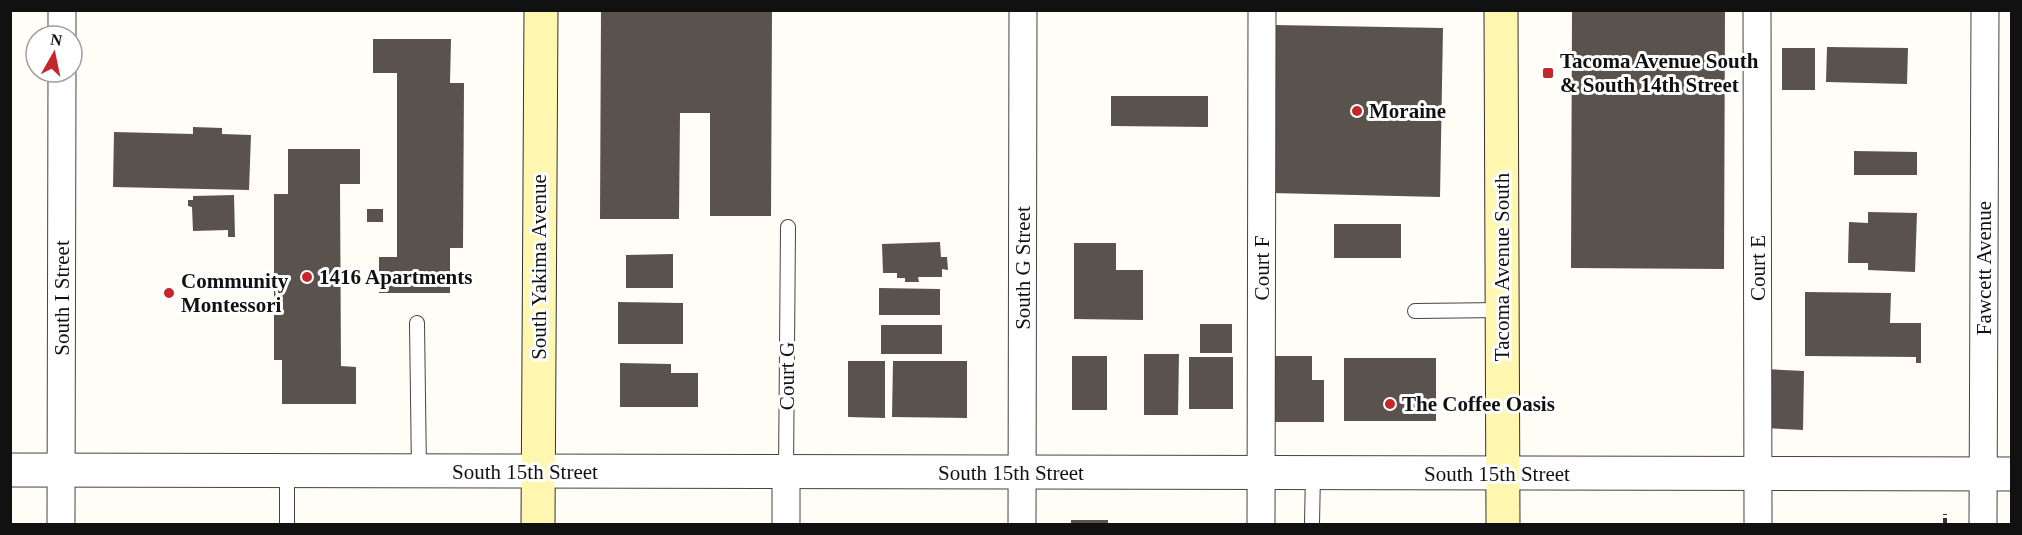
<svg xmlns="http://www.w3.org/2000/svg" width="2022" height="535" font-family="Georgia,serif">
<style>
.building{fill:#5a524d}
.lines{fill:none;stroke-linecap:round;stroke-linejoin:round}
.service-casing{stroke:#444;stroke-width:16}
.minor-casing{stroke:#444;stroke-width:29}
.tertiary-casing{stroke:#444;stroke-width:35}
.secondary-casing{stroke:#333;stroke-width:35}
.path{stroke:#333;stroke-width:4;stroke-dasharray:6 3;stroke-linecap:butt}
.service{stroke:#fff;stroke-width:14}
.minor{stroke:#fff;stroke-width:27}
.tertiary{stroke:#fff;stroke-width:33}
.secondary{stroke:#fff6b0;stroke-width:33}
.poi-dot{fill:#c4262e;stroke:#fff;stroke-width:2}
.labels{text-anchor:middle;stroke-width:6;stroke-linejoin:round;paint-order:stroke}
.poi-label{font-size:21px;font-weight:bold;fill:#111;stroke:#fff;text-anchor:start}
.street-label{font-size:21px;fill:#111;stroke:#fff}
</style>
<rect width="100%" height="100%" fill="#fffdf5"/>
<!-- building -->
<path class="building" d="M 601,10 L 772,10 L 771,216 L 710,216 L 710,113 L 680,113 L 679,219 L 600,219 Z
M 1572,10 L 1725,10 L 1724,269 L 1571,268 Z
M 1275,25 L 1443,28 L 1440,197 L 1271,193 Z
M 373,39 L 451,39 L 450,83 L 464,83 L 463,248 L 450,248 L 450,293 L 379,293 L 379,257 L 397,257 L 397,73 L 373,73 Z
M 1827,47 L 1908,48 L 1907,84 L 1826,82 Z
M 1782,48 L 1815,48 L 1815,90 L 1782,90 Z
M 1111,96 L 1208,96 L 1208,127 L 1111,126 Z
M 193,127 L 222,128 L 222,134 L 251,135 L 249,190 L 113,187 L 114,132 L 193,134 Z
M 288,149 L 360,149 L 360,184 L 340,184 L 341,366 L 356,367 L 356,404 L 282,404 L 282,360 L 274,360 L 274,194 L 288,194 Z
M 1854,151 L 1917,152 L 1917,175 L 1854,175 Z
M 234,195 L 235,237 L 228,237 L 228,230 L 193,231 L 192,207 L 188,206 L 188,200 L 193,200 L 193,196 Z
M 367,209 L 383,209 L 383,222 L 367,222 Z
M 1868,212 L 1917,213 L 1915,272 L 1868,270 L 1868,263 L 1848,263 L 1849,222 L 1868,223 Z
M 1334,224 L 1401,224 L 1401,258 L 1334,258 Z
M 940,242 L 941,257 L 947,257 L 948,270 L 942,269 L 942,277 L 918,277 L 919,282 L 905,282 L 905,278 L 897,278 L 897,273 L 883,273 L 882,244 Z
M 1074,243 L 1116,243 L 1116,270 L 1143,270 L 1143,320 L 1074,319 Z
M 673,254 L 673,288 L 626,288 L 626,255 Z
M 879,288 L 940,289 L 940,315 L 879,315 Z
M 1805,292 L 1891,293 L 1890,323 L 1921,323 L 1921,363 L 1916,363 L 1916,357 L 1805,356 Z
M 618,302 L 683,303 L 683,344 L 618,344 Z
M 1200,324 L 1232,324 L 1232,353 L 1200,353 Z
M 881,325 L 942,325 L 942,354 L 881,354 Z
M 1144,354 L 1179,354 L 1178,415 L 1144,415 Z
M 1072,356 L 1107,356 L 1107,410 L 1072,410 Z
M 1266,356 L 1312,356 L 1312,380 L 1324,380 L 1324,422 L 1266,422 Z
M 1189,357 L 1233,357 L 1233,409 L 1189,409 Z
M 1344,358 L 1436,358 L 1436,421 L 1344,421 Z
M 848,361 L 885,361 L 885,418 L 848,417 Z
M 893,361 L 967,361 L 967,418 L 892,417 Z
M 620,363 L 671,364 L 671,373 L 698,373 L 698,407 L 620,407 Z
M 1766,369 L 1804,371 L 1803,430 L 1764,428 Z
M 1071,520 L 1108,520 L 1108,524 L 1071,524 Z"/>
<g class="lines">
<!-- service casing -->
<g class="service-casing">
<path id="service" d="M 1415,311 L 1502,310
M 417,323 L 419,472
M 287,471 L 287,524
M 786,471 L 788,227
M 1312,524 L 1313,473"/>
</g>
<!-- minor casing -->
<g class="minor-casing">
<path id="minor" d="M 1757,10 L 1758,524
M 62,36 L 62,10
M 61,524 L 62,72
M 786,524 L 786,472
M 1022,524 L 1023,10
M 1261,524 L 1262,10
M 1983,524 L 1985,10"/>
</g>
<!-- tertiary casing -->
<g class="tertiary-casing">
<path id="tertiary" d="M 10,470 L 2012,474"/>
</g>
<!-- secondary casing -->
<g class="secondary-casing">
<path id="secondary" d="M 1501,10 L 1503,524
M 538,524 L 541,10"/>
</g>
<!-- path -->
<path class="path" d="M 1598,10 L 1654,10
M 1945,524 L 1945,514"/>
<!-- service -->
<use href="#service" class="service"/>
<!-- minor -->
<use href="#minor" class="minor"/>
<!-- tertiary -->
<use href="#tertiary" class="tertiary"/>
<!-- secondary -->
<use href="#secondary" class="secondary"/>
</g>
<!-- markers -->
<g class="poi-dot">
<rect x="1542" y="67" width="12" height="12" rx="3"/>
<circle cx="1357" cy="111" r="6"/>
<circle cx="307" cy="277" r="6"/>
<circle cx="169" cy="293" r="6"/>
<circle cx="1390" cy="404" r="6"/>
</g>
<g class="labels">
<!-- poi labels -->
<g class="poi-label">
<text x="1560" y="68">Tacoma Avenue South<tspan x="1560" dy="24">&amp; South 14th Street</tspan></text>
<text x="1369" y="118">Moraine</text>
<text x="319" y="284">1416 Apartments</text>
<text x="181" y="288">Community<tspan x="181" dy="24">Montessori</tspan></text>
<text x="1402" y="411">The Coffee Oasis</text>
</g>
<!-- street labels -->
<g class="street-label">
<text transform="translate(539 267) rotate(-90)" y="7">South Yakima Avenue</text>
<text transform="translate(1502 267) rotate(-90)" y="7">Tacoma Avenue South</text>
<text transform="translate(1023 268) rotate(-90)" y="7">South G Street</text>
<text transform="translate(1262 268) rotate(-90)" y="7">Court F</text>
<text transform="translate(1758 268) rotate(-90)" y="7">Court E</text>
<text transform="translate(1984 268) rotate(-90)" y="7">Fawcett Avenue</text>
<text transform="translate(62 298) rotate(-90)" y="7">South I Street</text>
<text transform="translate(787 376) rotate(-90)" y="7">Court G</text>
<text x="525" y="479">South 15th Street</text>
<text x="1011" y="480">South 15th Street</text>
<text x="1497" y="481">South 15th Street</text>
</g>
</g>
<!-- border -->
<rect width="2022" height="535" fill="none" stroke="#111111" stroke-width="24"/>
<!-- north arrow -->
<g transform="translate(54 54) rotate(9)"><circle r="28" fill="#ffffff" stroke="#a0a0a0" stroke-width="1.5"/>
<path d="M0-4.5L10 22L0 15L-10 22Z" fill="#c4262e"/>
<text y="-9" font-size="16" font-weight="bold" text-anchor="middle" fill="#111111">N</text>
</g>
</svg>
